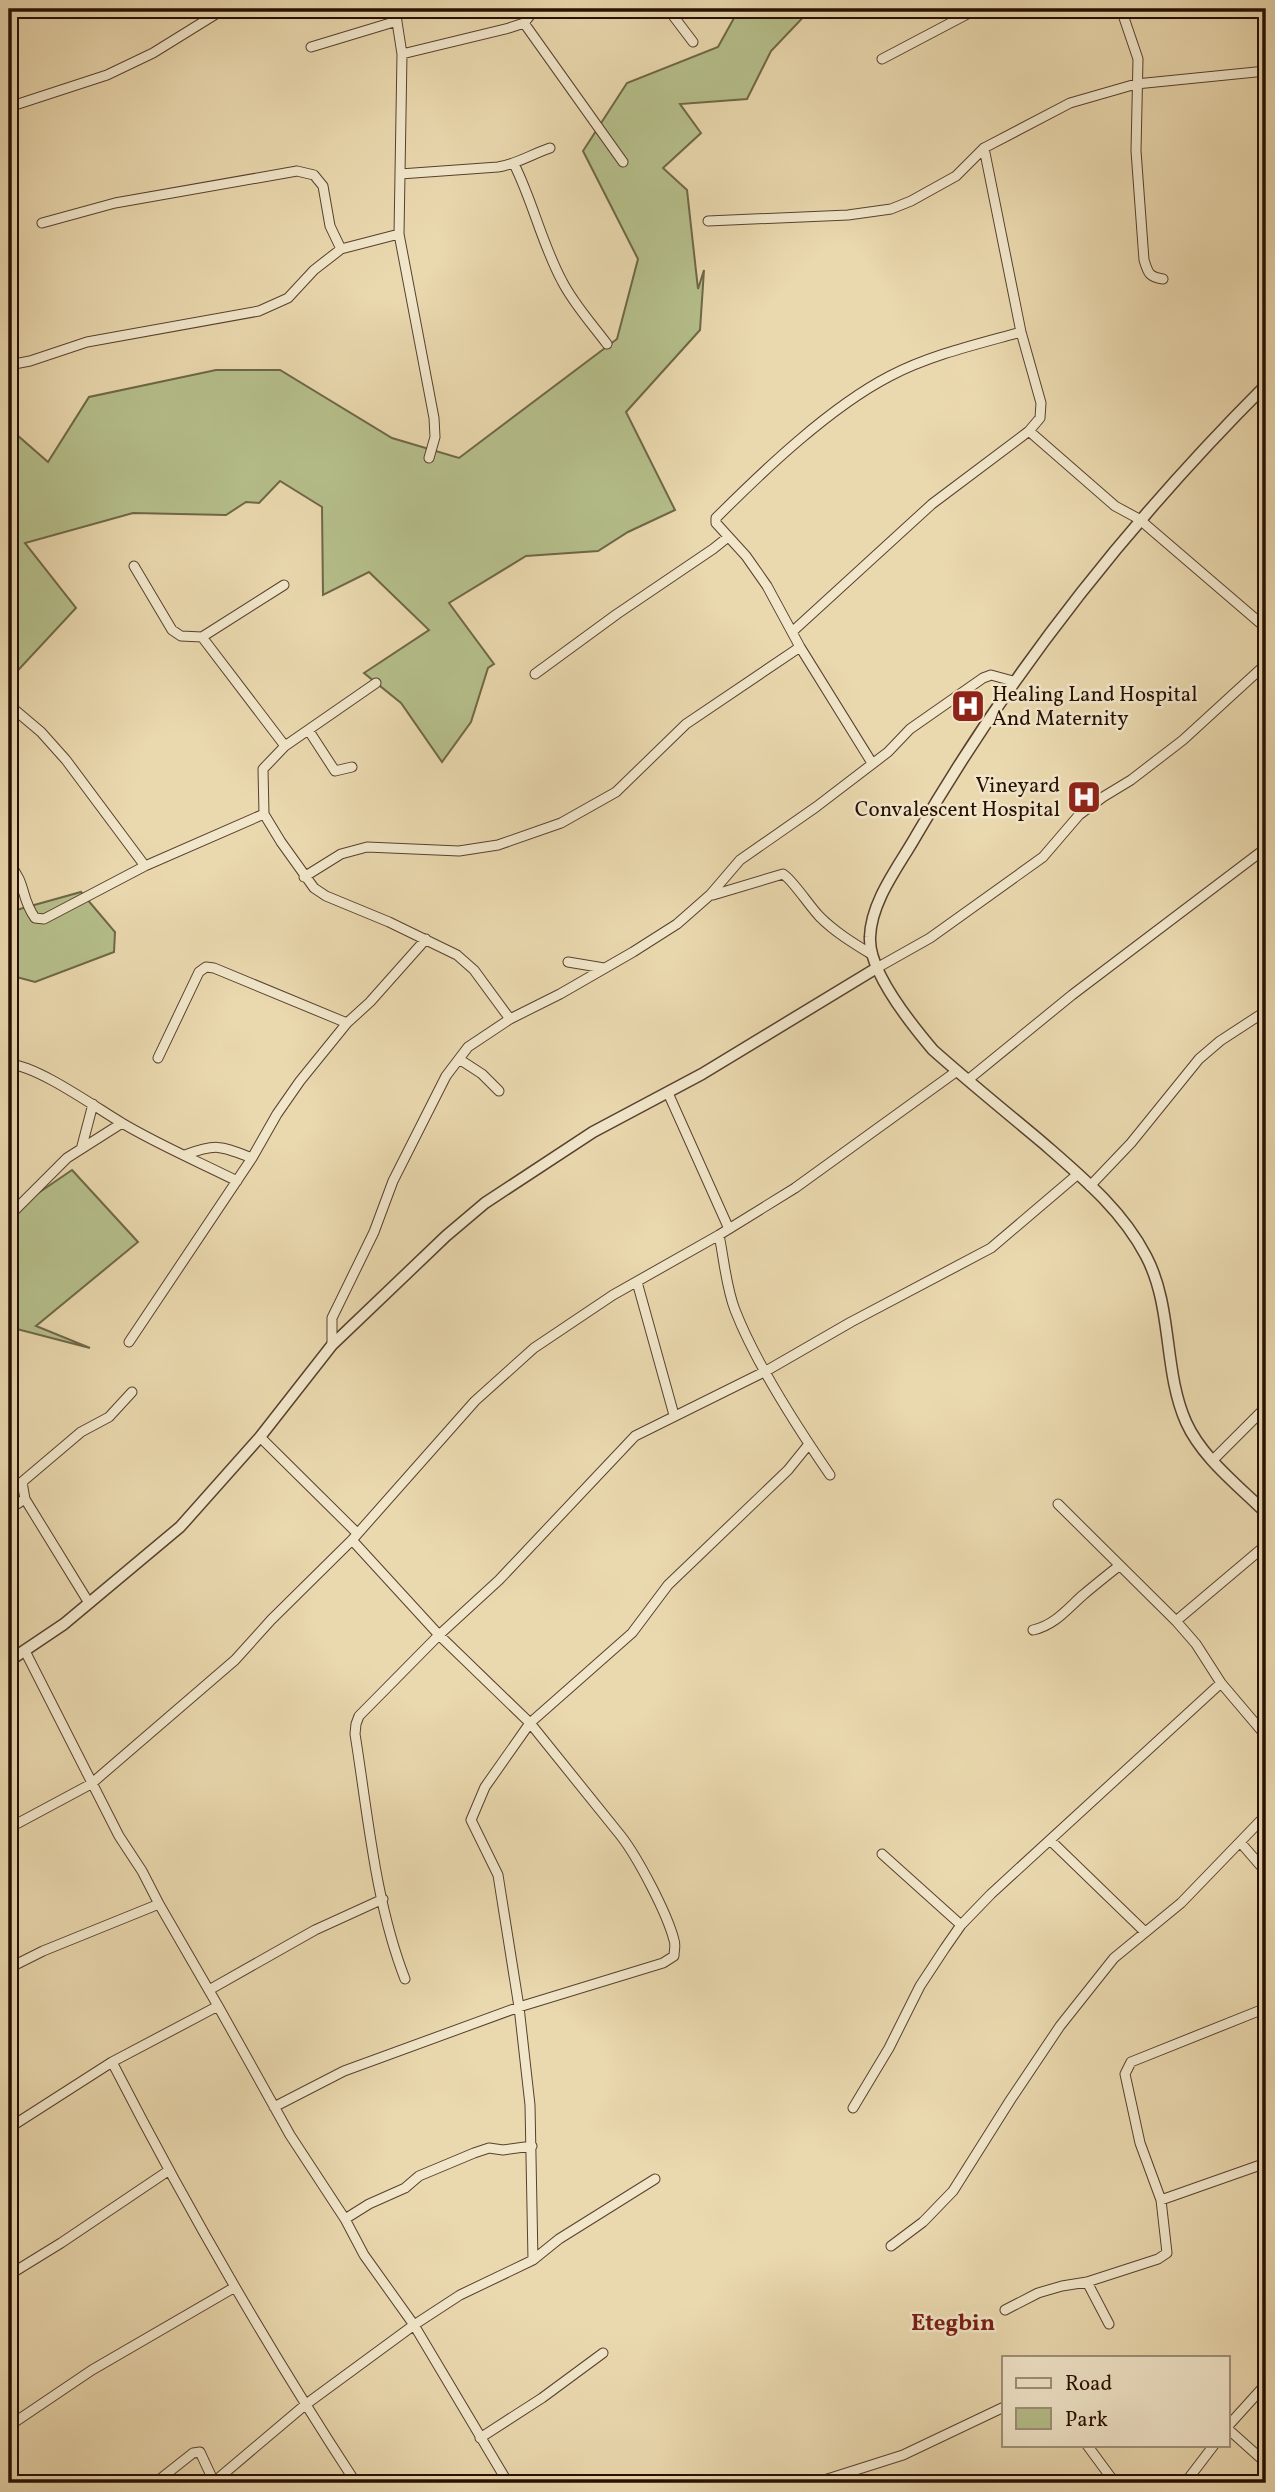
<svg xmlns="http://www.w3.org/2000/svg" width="1275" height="2492" font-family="Vollkorn,serif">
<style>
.green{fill:#b5bf8b;stroke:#6e6747;stroke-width:2}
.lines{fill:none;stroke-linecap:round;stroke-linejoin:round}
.minor-casing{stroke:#57412e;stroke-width:11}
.tertiary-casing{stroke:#57412e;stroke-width:13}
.minor{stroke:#f1e6ca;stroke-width:9}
.tertiary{stroke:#f1e6ca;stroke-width:10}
.labels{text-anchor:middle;stroke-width:5;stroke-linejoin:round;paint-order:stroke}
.poi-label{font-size:21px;fill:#260f03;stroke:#f1e6ca;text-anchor:start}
.neighbourhood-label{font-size:23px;font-weight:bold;fill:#7a1f14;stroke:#f1e6ca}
</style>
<rect width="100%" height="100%" fill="#ead8ae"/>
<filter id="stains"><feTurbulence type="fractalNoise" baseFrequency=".00286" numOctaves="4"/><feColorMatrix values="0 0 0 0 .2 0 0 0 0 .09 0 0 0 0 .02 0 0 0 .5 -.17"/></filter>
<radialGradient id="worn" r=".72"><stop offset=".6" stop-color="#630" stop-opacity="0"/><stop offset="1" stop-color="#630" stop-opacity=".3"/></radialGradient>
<!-- green -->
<path class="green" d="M 739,9 L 811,9 L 771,51 L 747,99 L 680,104 L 701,133 L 663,168 L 687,190 L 698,289 L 704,270 L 700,330 L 626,412 L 675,510 L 628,532 L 598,551 L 526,556 L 449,603 L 494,664 L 488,668 L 471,722 L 442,762 L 401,703 L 364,673 L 429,630 L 369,572 L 323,595 L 322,507 L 280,481 L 259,503 L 246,502 L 226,515 L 133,513 L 25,543 L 76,608 L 9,680 L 9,428 L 48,462 L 89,397 L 216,370 L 280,370 L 392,438 L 459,458 L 617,339 L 638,259 L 583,151 L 627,83 L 718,47 Z
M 81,892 L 115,932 L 114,952 L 35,982 L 9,975 L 9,912 Z
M 72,1170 L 138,1242 L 36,1326 L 90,1348 L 9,1327 L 9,1213 Z"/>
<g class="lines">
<!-- minor casing -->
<g class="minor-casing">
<path id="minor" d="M 395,9 L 402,54 L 399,234 L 434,418 L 435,437 L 429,458
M 668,9 L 693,42
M 1121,9 L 1138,59 L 1136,151 L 1144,260 C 1148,273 1149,277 1163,279
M 524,23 L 623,162
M 311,47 L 397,21
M 402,54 L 509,28 L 524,23 L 535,9
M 882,59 L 977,9
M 9,107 L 107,75 L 153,53 L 224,9
M 984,148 L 1021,332 L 1041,403 L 1040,418 L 1029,431 L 1115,506 L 1139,519 L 1266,628
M 514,164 C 533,202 542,244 562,281 C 573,303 592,324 607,344
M 400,174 L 498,167 C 517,164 532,154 550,148
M 708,221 L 848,215 L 891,209 L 911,201 L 956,176 L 984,148 L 1070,103 L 1136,84 L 1266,71
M 42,223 L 115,203 L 297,171 L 314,175 L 323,186 L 330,226 L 341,249
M 9,365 L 30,361 L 87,342 L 259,311 L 288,298 L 314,270 L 341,249 L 399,234
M 134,566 L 172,630 L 181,636 L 202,637 L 284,585
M 792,632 L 932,504 L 1029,431
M 202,637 L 285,746
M 535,674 L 617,614 L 713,549 L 728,537
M 376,683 L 285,746 L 263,769 L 264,814 L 281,842 L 314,888 L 326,896 L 389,922 L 457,955 L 474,970 L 510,1019
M 9,705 L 41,732 L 66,760 L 145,866
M 309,731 L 335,771 L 352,767
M 872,763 L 800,647 L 767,586 L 746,556 L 716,523 L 716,518 C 764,470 830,407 890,376 C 930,355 978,344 1021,332
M 9,864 C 27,884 20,897 35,918 L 44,919 L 145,866 L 264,814
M 304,877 L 341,854 L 367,847 L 459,851 L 498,845 L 561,823 L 616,792 L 686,724 L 800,647
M 713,895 L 783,874 C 792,879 810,907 820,917 C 835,932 853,943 871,954
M 568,962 L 604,968
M 875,969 L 930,938 L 1043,857 L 1079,815 L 1103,797 L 1131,780 L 1183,740 L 1266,664
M 158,1058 L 199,972 L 206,967 L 214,968 L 347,1023
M 459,1059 L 482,1074 L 499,1091
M 9,1064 C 38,1066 95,1107 122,1123 C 159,1145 199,1162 237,1181
M 969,1079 L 1072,995 L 1266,848
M 668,1093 L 729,1229
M 82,1146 L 93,1104
M 185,1155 C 217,1143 221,1146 252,1158
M 1090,1186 L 1131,1143 L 1199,1059 L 1220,1041 L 1266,1011
M 9,1216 L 67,1158 L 122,1123
M 719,1235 C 724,1259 726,1287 735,1310 C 756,1364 797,1427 830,1475
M 637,1282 L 674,1415
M 129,1342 L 252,1158 L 277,1114 L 300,1081 L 347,1023 L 370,1002 L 426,939
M 332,1345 L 332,1318 L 374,1232 L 393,1181 L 446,1076 L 468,1047 L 510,1019 L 560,994 L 633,952 L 677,924 L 710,895 L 740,860 L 816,807 L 888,752 L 910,729 L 983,678 L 991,675 L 1013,681
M 260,1437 L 357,1533
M 1213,1460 L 1266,1407
M 25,1499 L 22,1482 L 81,1432 L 109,1417 L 132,1392
M 1058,1504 L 1176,1621 L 1196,1644 L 1221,1683 L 1266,1736
M 9,1509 L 25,1499 L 89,1603
M 1176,1621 L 1266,1545
M 1033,1630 C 1055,1625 1067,1609 1083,1595 C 1095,1585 1107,1575 1119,1566
M 9,1828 L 91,1784 L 235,1660 L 271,1620 L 352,1540 L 475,1401 L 534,1348 L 613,1295 L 719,1235 L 795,1188 L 957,1071
M 1050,1840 L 1145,1932
M 1240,1842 L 1266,1872
M 882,1854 L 961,1925
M 9,1968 L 43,1951 L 159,1904
M 405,1979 C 375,1902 368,1815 355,1734 L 356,1724 L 359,1716 L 439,1635 L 499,1580 L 635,1436 L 766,1371 L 851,1322 L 991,1248 L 1078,1174
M 209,1990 L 315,1930 L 383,1899
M 218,2006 L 290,2135 L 345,2219 L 364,2255 L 414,2325 L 508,2483
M 112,2062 C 186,2206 267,2347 356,2483
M 274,2107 L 344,2071 L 519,2007 L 663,1963 L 674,1956 C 674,1950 676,1945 674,1940 C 667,1913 638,1858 621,1836 L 530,1723 L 439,1635 L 352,1540
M 853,2108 L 889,2048 L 920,1986 L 945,1948 L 961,1925 L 991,1894 L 1221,1683
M 9,2128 L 112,2062 L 218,2006 L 159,1904 L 142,1871 L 119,1836 L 25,1651
M 1161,2200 L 1266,2163
M 345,2219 L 369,2204 L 405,2188 L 419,2176 L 474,2153 L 489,2148 L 503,2150 L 532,2146
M 891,2246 L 923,2222 L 953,2191 L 1011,2099 L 1060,2026 L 1114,1958 L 1181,1903 L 1266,1815
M 533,2260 L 559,2239 L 655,2179
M 9,2275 L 61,2243 L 168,2171
M 1087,2282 L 1109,2324
M 1005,2310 L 1038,2293 L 1062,2286 L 1087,2282 L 1158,2259 L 1167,2253 L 1161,2200 L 1140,2143 L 1125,2074 L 1131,2062 L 1266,2008
M 9,2426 L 92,2370 L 235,2287
M 1228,2426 L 1266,2384
M 1228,2429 L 1266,2463
M 480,2438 L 542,2398 L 603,2353
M 1087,2445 L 1115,2483
M 818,2482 L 903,2455 L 1004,2407
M 155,2483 L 193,2453 L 200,2452 L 214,2482 L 305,2405 L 414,2325 L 460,2295 L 533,2260 L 530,2105 L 519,2007 L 498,1875 L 471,1820 L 485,1787 L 530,1723 L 632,1633 L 668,1585 L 788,1470 L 809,1444
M 1185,2483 L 1214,2445"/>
</g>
<!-- tertiary casing -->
<g class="tertiary-casing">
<path id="tertiary" d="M 1266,385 C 1131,520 1012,670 916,836 C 899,866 871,901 870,937 C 868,971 911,1024 933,1050 C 969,1082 1006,1112 1043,1143 C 1082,1177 1122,1210 1146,1256 C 1173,1307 1163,1370 1186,1422 C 1202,1458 1239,1486 1266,1513
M 9,1661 L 64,1624 L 180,1527 L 260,1437 L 332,1345 L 446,1236 L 485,1203 L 593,1132 L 702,1074 L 875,969"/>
</g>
<!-- minor -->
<use href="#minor" class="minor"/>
<!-- tertiary -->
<use href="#tertiary" class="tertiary"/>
</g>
<!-- icons -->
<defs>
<g id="hospital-square" transform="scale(1.75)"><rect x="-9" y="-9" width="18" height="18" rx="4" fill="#8f2418" stroke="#f1e6ca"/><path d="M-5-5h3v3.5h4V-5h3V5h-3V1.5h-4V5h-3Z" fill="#fff"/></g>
</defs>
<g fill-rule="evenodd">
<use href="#hospital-square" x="968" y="706"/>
<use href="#hospital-square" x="1084" y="797"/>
</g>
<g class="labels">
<!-- poi labels -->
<g class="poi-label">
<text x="992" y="701">Healing Land Hospital<tspan x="992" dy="24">And Maternity</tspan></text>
<text x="1060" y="792" text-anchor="end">Vineyard<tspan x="1060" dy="24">Convalescent Hospital</tspan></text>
</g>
<!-- neighbourhood labels -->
<g class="neighbourhood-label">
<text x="953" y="2330">Etegbin</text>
</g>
</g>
<!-- margin -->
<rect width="1275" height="2492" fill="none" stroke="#ead8ae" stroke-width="35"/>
<rect x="10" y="10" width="1254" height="2471" fill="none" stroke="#260f03" stroke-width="3.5"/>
<rect x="18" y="18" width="1240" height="2457" fill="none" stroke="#260f03" stroke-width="2"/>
<!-- legend -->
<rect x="1002" y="2356" width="228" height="91" fill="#f1e6ca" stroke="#a0907a" stroke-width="2"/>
<rect x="1016" y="2378" width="35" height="10" fill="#f1e6ca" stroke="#a0907a" stroke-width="2"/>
<text x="1065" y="2390" font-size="21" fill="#260f03">Road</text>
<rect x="1016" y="2408" width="35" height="21" fill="#b5bf8b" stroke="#a0907a" stroke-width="2"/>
<text x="1065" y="2426" font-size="21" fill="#260f03">Park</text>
<rect width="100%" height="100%" filter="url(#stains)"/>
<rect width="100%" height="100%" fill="url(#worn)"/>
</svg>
